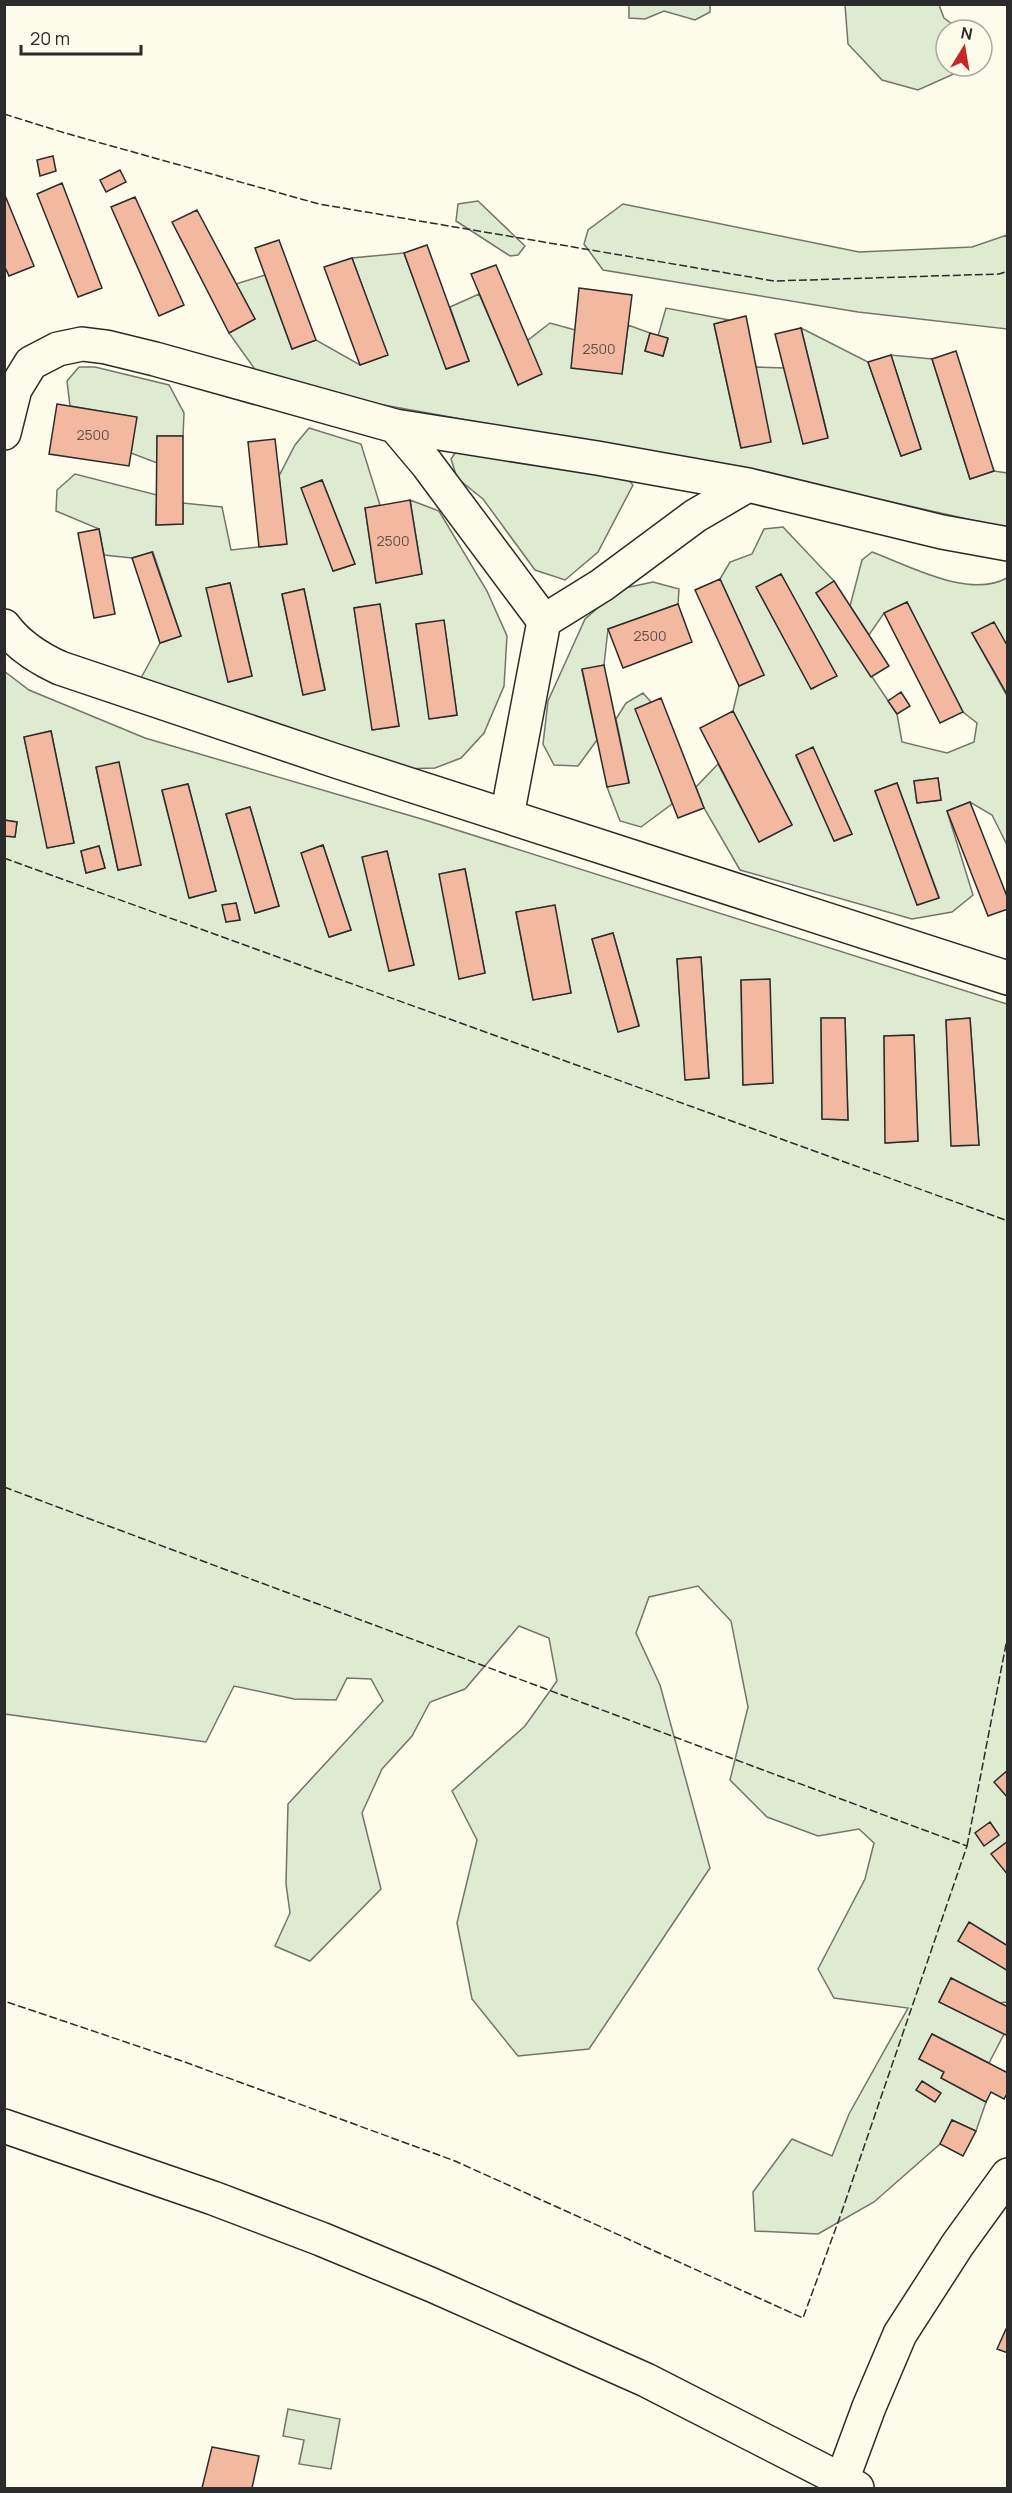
<svg xmlns="http://www.w3.org/2000/svg" width="1012" height="2493" font-family="Manrope,sans-serif">
<style>
.green{fill:#deebd1;stroke:#74746e;stroke-width:1.5;fill-rule:evenodd}
.building{fill:#f2b8a0;stroke:#2b2b2b;stroke-width:1.5}
.lines{fill:none;stroke-linecap:round;stroke-linejoin:round}
.minor-casing{stroke:#2b2b2b;stroke-width:36}
.major-casing{stroke:#2b2b2b;stroke-width:36}
.minor{stroke:#fdfbea;stroke-width:33}
.major{stroke:#fdfbea;stroke-width:33}
.fence{stroke:#2b2b2b;stroke-width:1.5;stroke-dasharray:8 3;stroke-linecap:butt}
.labels{text-anchor:middle;stroke-width:4.5;stroke-linejoin:round;paint-order:stroke}
.number-label{font-size:14px;fill:#5d4e48}
</style>
<rect width="100%" height="100%" fill="#fdfbea"/>
<!-- green -->
<path class="green" d="M 629,5 L 710,5 L 710,12 L 695,20 L 664,11 L 645,19 L 629,18 Z
M 845,5 L 939,5 L 944,18 L 960,30 L 946,30 L 946,66 L 958,66 L 956,73 L 918,90 L 882,80 L 848,44 Z
M 478,201 L 525,246 L 518,255 L 510,256 L 456,221 L 458,204 Z
M 623,204 L 859,252 L 972,247 L 1007,235 L 1007,329 L 858,312 L 603,270 L 584,244 L 588,230 Z
M 404,253 L 447,369 L 469,361 L 450,307 L 479,294 L 518,385 L 527,341 L 550,323 L 575,330 L 622,374 L 628,325 L 650,333 L 645,351 L 663,356 L 668,339 L 658,336 L 666,308 L 729,320 L 714,324 L 741,448 L 756,367 L 784,368 L 828,437 L 801,328 L 868,362 L 901,456 L 921,449 L 891,355 L 932,359 L 970,479 L 994,471 L 1007,473 L 1007,528 L 763,473 L 378,404 L 259,375 L 229,333 L 255,319 L 236,284 L 265,275 L 292,349 L 316,340 L 360,365 L 387,355 L 352,258 Z
M 79,367 L 95,367 L 169,385 L 184,413 L 183,436 L 157,436 L 157,463 L 131,453 L 136,417 L 70,406 L 67,381 Z
M 309,428 L 361,444 L 380,505 L 365,508 L 376,582 L 422,574 L 410,500 L 439,511 L 487,591 L 507,636 L 504,686 L 484,733 L 461,758 L 435,768 L 403,769 L 141,678 L 160,643 L 181,636 L 153,552 L 132,558 L 104,555 L 99,529 L 56,511 L 57,490 L 75,474 L 157,495 L 156,525 L 183,524 L 183,503 L 222,507 L 231,550 L 286,544 L 279,476 L 295,445 ZM 322,480 L 355,564 L 334,571 L 302,488 ZM 230,583 L 252,676 L 229,682 L 207,588 ZM 304,589 L 325,689 L 303,694 L 282,594 ZM 380,604 L 399,726 L 373,730 L 354,608 ZM 444,621 L 457,715 L 430,719 L 416,625 Z
M 458,449 L 622,473 L 633,485 L 598,552 L 565,580 L 535,570 L 483,499 L 457,478 L 451,459 Z
M 783,527 L 834,581 L 816,593 L 897,714 L 902,742 L 947,753 L 974,742 L 977,723 L 963,712 L 907,602 L 884,613 L 869,635 L 850,606 L 862,560 L 872,552 C 910,566 969,599 1007,578 L 1007,647 L 972,633 L 1007,696 L 1007,845 L 992,815 L 970,802 L 947,811 L 973,895 L 952,912 L 912,919 L 740,870 L 704,808 L 696,787 L 718,764 L 759,842 L 792,825 L 733,711 L 739,686 L 764,675 L 720,579 L 730,562 L 752,554 L 764,529 ZM 781,574 L 836,675 L 812,689 L 757,587 ZM 813,748 L 852,834 L 835,841 L 796,756 ZM 938,778 L 941,800 L 917,803 L 914,781 ZM 897,783 L 939,897 L 918,905 L 875,791 Z
M 653,582 L 679,589 L 678,604 L 608,629 L 604,665 L 582,670 L 597,740 L 578,766 L 554,765 L 543,744 L 548,701 L 585,619 L 620,589 Z
M 4,671 L 29,690 L 145,738 L 425,820 L 1007,1004 L 1007,2002 L 998,2003 L 951,1978 L 939,2002 L 1004,2034 L 989,2063 L 932,2034 L 919,2059 L 944,2072 L 941,2078 L 986,2102 L 976,2131 L 952,2120 L 940,2144 L 874,2202 L 818,2234 L 755,2231 L 753,2192 L 792,2139 L 832,2156 L 849,2114 L 908,2008 L 834,1998 L 818,1969 L 865,1879 L 874,1843 L 859,1829 L 818,1836 L 767,1817 L 730,1780 L 748,1707 L 731,1621 L 698,1586 L 649,1597 L 636,1633 L 660,1685 L 710,1868 L 589,2049 L 518,2056 L 472,1999 L 457,1923 L 477,1840 L 452,1791 L 525,1726 L 557,1681 L 549,1638 L 519,1626 L 465,1689 L 430,1702 L 412,1736 L 382,1769 L 362,1813 L 381,1889 L 310,1961 L 275,1946 L 290,1913 L 286,1884 L 288,1804 L 383,1701 L 371,1679 L 347,1678 L 336,1700 L 294,1699 L 234,1686 L 206,1742 L 5,1714 L 4,836 L 15,837 L 17,822 L 5,820 ZM 51,731 L 74,843 L 48,848 L 24,737 ZM 96,767 L 141,865 L 118,870 ZM 188,784 L 216,891 L 190,898 L 162,791 ZM 250,807 L 279,906 L 256,913 L 226,814 ZM 323,845 L 351,930 L 330,937 L 302,853 ZM 99,846 L 105,868 L 86,873 L 81,851 ZM 387,851 L 414,965 L 390,971 L 389,971 ZM 465,869 L 485,973 L 460,978 L 440,874 ZM 236,903 L 240,919 L 226,922 L 223,906 ZM 554,905 L 571,993 L 533,1000 L 516,912 ZM 613,933 L 639,1025 L 618,1031 L 592,939 ZM 701,957 L 709,1078 L 686,1080 L 677,959 ZM 741,980 L 773,1083 L 772,1083 L 743,1085 ZM 821,1018 L 845,1018 L 848,1120 L 822,1119 ZM 970,1018 L 979,1145 L 952,1146 L 946,1020 ZM 914,1035 L 918,1141 L 886,1143 L 884,1036 Z
M 643,693 L 651,702 L 672,804 L 641,827 L 620,821 L 607,787 L 629,782 L 616,719 L 626,703 Z
M 288,2409 L 340,2419 L 331,2469 L 299,2464 L 304,2440 L 283,2436 Z"/>
<!-- building -->
<path class="building" d="M 53,156 L 56,171 L 40,176 L 37,160 Z
M 120,170 L 126,182 L 106,192 L 100,180 Z
M 62,183 L 102,288 L 78,297 L 37,194 Z
M 4,193 L 34,266 L 9,276 L 4,265 Z
M 135,197 L 184,305 L 159,316 L 111,207 Z
M 197,210 L 255,319 L 229,333 L 172,222 Z
M 279,240 L 316,340 L 292,349 L 255,248 Z
M 427,245 L 469,361 L 446,369 L 404,253 Z
M 352,258 L 388,355 L 360,365 L 324,267 Z
M 496,265 L 542,374 L 518,385 L 471,274 Z
M 579,288 L 632,295 L 622,374 L 571,368 Z
M 746,316 L 771,442 L 741,448 L 714,324 Z
M 801,328 L 828,438 L 803,444 L 775,334 Z
M 650,333 L 668,338 L 663,356 L 645,351 Z
M 956,351 L 994,471 L 970,479 L 932,359 Z
M 891,355 L 921,449 L 901,456 L 868,362 Z
M 57,404 L 137,417 L 129,466 L 49,454 Z
M 157,436 L 183,436 L 183,524 L 156,525 Z
M 275,439 L 287,544 L 259,547 L 248,442 Z
M 322,480 L 355,564 L 333,571 L 301,488 Z
M 410,500 L 422,574 L 376,583 L 365,508 Z
M 99,529 L 115,614 L 94,618 L 78,533 Z
M 152,552 L 181,636 L 160,643 L 132,558 Z
M 781,574 L 837,676 L 811,689 L 756,587 Z
M 720,579 L 764,675 L 739,686 L 695,590 Z
M 834,581 L 889,666 L 871,677 L 816,593 Z
M 230,583 L 252,676 L 228,682 L 206,588 Z
M 304,589 L 325,690 L 303,695 L 282,594 Z
M 907,602 L 963,712 L 940,723 L 884,613 Z
M 380,604 L 399,726 L 372,730 L 354,608 Z
M 678,604 L 692,642 L 623,668 L 608,629 Z
M 444,620 L 457,715 L 429,719 L 416,624 Z
M 994,622 L 1008,647 L 1008,696 L 972,633 Z
M 604,665 L 629,783 L 607,787 L 582,669 Z
M 901,692 L 910,706 L 897,714 L 888,701 Z
M 661,698 L 704,808 L 678,818 L 635,709 Z
M 733,711 L 792,825 L 759,842 L 700,728 Z
M 51,731 L 74,843 L 47,848 L 24,737 Z
M 813,747 L 852,834 L 834,841 L 796,755 Z
M 119,762 L 141,865 L 118,870 L 96,767 Z
M 938,778 L 941,800 L 917,803 L 914,781 Z
M 897,783 L 939,898 L 917,905 L 875,791 Z
M 188,784 L 216,891 L 189,898 L 162,790 Z
M 970,802 L 1008,899 L 1008,909 L 988,916 L 947,811 Z
M 250,807 L 279,906 L 255,913 L 226,814 Z
M 4,820 L 17,822 L 15,837 L 4,836 Z
M 323,845 L 351,930 L 329,937 L 301,853 Z
M 99,846 L 105,868 L 86,873 L 81,851 Z
M 387,851 L 414,965 L 389,971 L 362,857 Z
M 465,869 L 485,973 L 459,979 L 439,874 Z
M 236,903 L 240,920 L 226,922 L 222,905 Z
M 555,905 L 571,993 L 533,1000 L 516,912 Z
M 613,933 L 639,1026 L 618,1032 L 592,939 Z
M 701,957 L 709,1078 L 685,1080 L 677,959 Z
M 770,979 L 773,1083 L 743,1085 L 741,980 Z
M 821,1018 L 845,1018 L 848,1120 L 822,1119 Z
M 970,1018 L 979,1145 L 951,1146 L 946,1020 Z
M 914,1035 L 918,1141 L 885,1143 L 884,1036 Z
M 1008,1770 L 1008,1798 L 994,1782 Z
M 990,1822 L 999,1835 L 984,1846 L 975,1833 Z
M 1008,1841 L 1008,1875 L 991,1854 Z
M 969,1922 L 1008,1946 L 1008,1971 L 958,1941 Z
M 951,1978 L 1008,2007 L 1008,2036 L 939,2002 Z
M 932,2034 L 1008,2073 L 1008,2092 L 1004,2099 L 991,2092 L 986,2102 L 941,2078 L 944,2072 L 919,2059 Z
M 922,2081 L 941,2093 L 935,2102 L 916,2090 Z
M 952,2120 L 976,2131 L 963,2156 L 940,2144 Z
M 1006,2329 L 1008,2330 L 1008,2353 L 997,2349 Z
M 212,2447 L 259,2456 L 252,2488 L 202,2488 Z"/>
<g class="lines">
<!-- minor casing -->
<g class="minor-casing">
<path id="minor" d="M 395,426 L 427,464 L 544,621 L 507,816
M 4,433 L 15,389 L 31,363 L 58,349 L 82,344 L 106,347 L 155,359 L 395,426 L 597,458 L 748,485 L 942,532 L 1008,544
M 544,621 L 602,585 L 695,516 L 748,485
M 4,626 C 18,645 38,658 60,668 L 339,762 L 1008,978
M 842,2480 L 869,2407 L 900,2334 L 958,2244 L 1008,2175"/>
</g>
<!-- major casing -->
<g class="major-casing">
<path id="major" d="M 4,2126 L 213,2198 L 321,2239 L 432,2285 L 646,2380 L 857,2488"/>
</g>
<!-- minor -->
<use href="#minor" class="minor"/>
<!-- major -->
<use href="#major" class="major"/>
<!-- fence -->
<path class="fence" d="M 4,114 L 65,133 L 319,204 L 774,281 L 999,274 L 1008,271
M 4,858 L 1008,1221
M 4,1487 L 967,1846 L 841,2214 L 803,2318 L 455,2161 L 182,2061 L 4,2001
M 967,1846 L 1008,1634"/>
</g>
<g class="labels">
<!-- number labels -->
<g class="number-label">
<text x="599" y="354">2500</text>
<text x="93" y="440">2500</text>
<text x="393" y="546">2500</text>
<text x="650" y="641">2500</text>
</g>
</g>
<!-- border -->
<rect width="1012" height="2493" fill="none" stroke="#2b2b2b" stroke-width="12"/>
<!-- north arrow -->
<g transform="translate(964 48) rotate(11)"><circle r="28" fill="#fdfbea" stroke="#a9a89e" stroke-width="1.5"/>
<path d="M0-4.5L10 22L0 15L-10 22Z" fill="#c62828"/>
<text y="-9" font-size="16" font-weight="bold" text-anchor="middle" fill="#2b2b2b">N</text>
</g>
<!-- scale -->
<path d="M21 45v9h120v-9" fill="none" stroke="#2b2b2b" stroke-width="3"/>
<text x="30" y="45" font-size="18" fill="#2b2b2b" stroke="#fdfbea" stroke-width="4.5" paint-order="stroke">20 m</text>
</svg>
